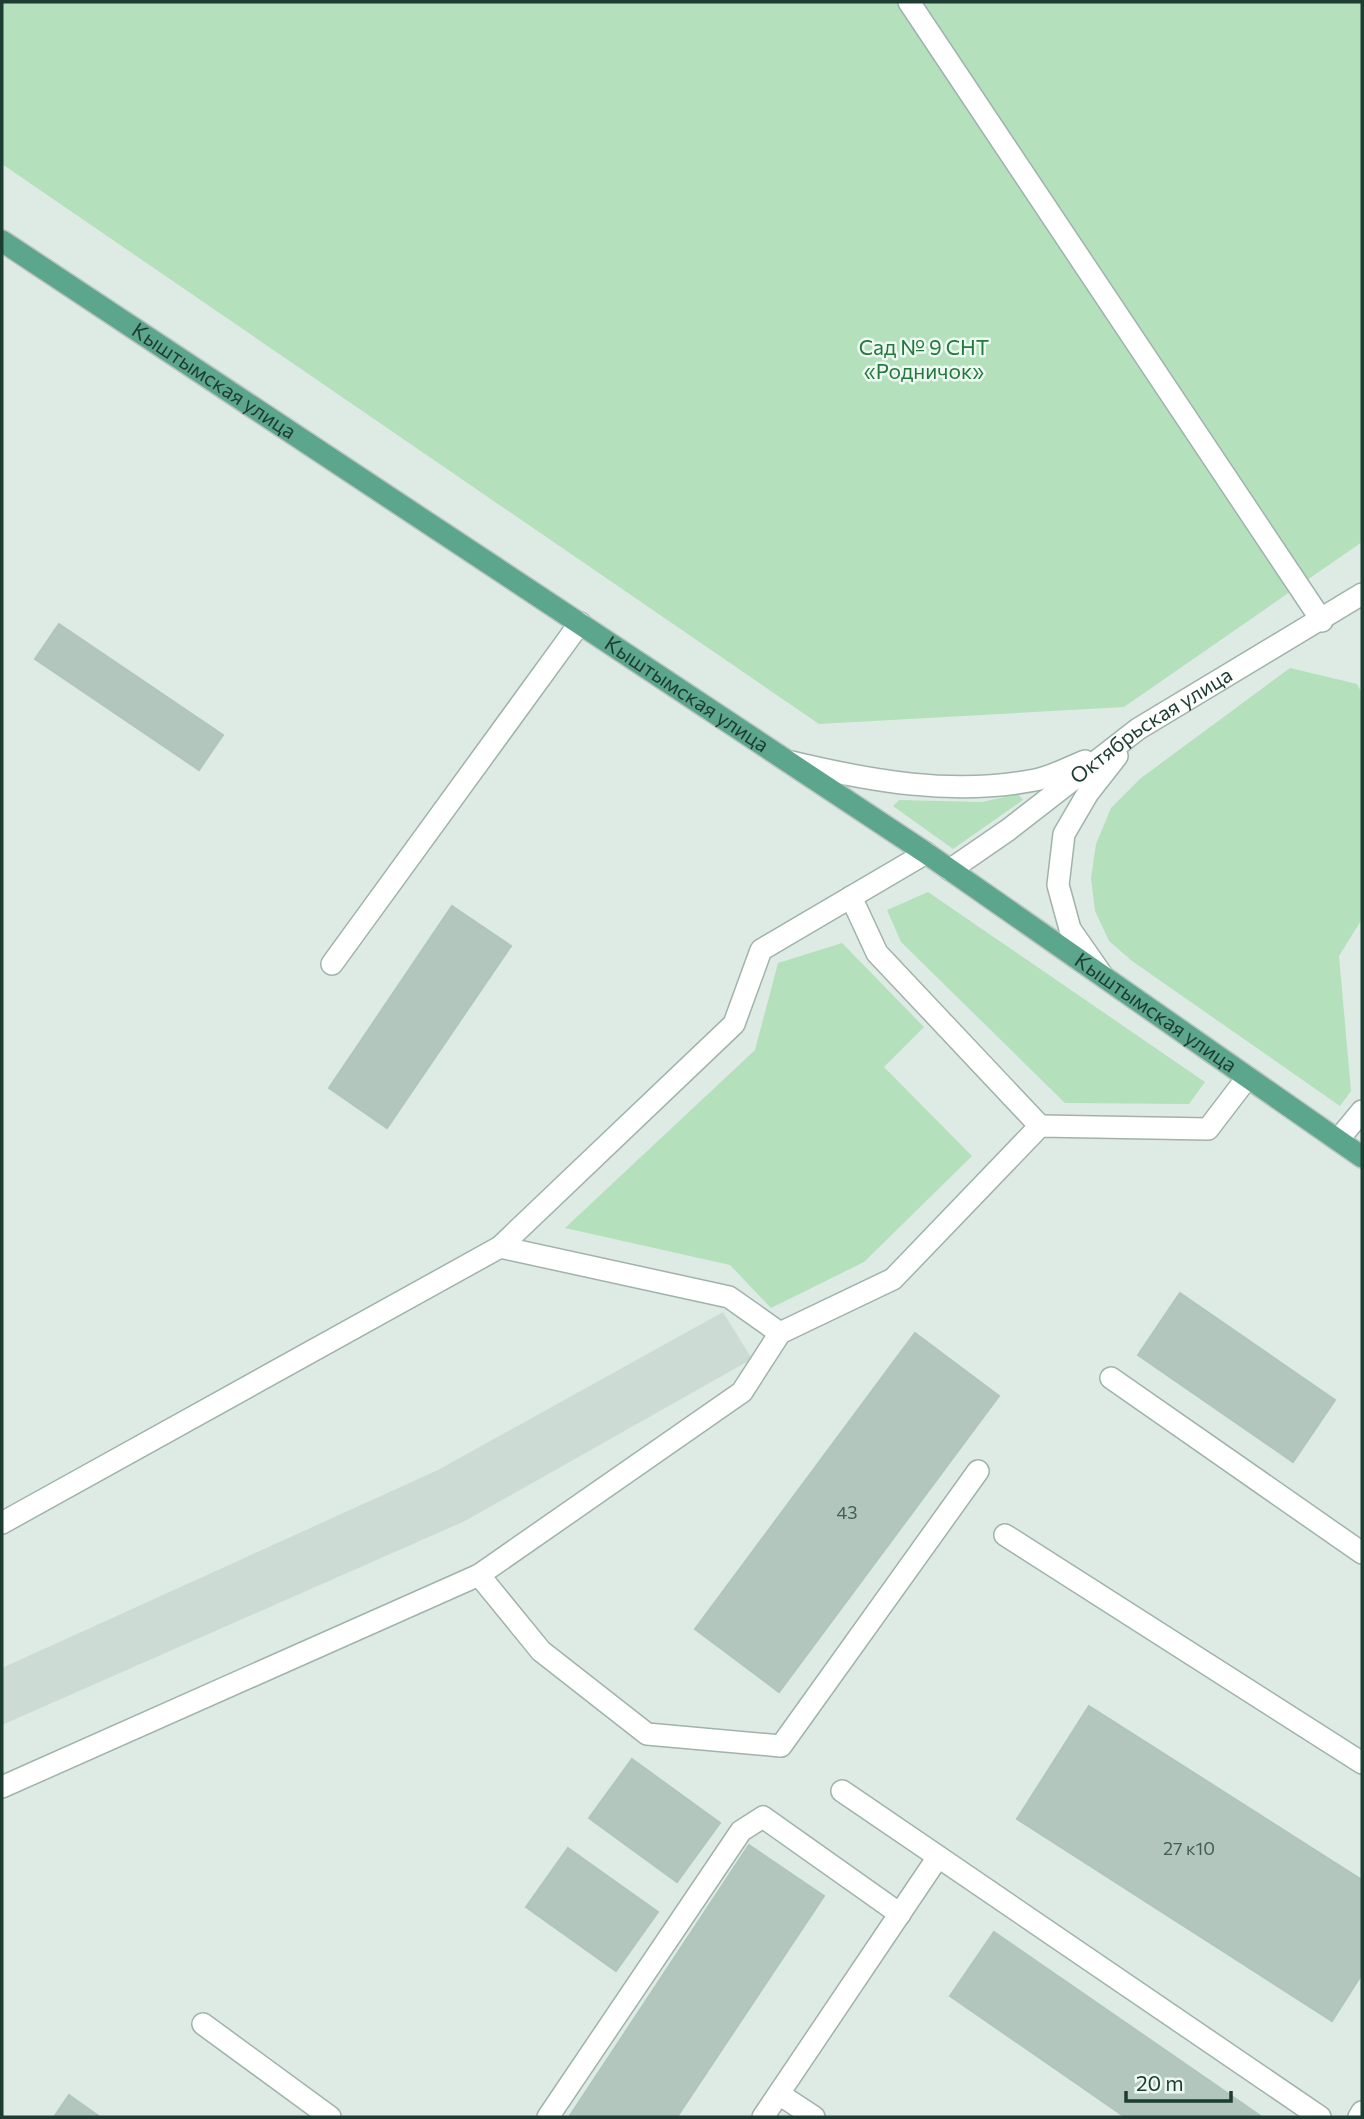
<svg xmlns="http://www.w3.org/2000/svg" width="1364" height="2119" font-family="Commissioner,sans-serif">
<style>
.built{fill:#ccdbd3}
.green{fill:#b4e0bc}
.building{fill:#b3c6bd;stroke:#b0c6bb;stroke-width:2}
.lines{fill:none;stroke-linecap:round;stroke-linejoin:round}
.minor-casing{stroke:#a0b3ab;stroke-width:24}
.major-casing{stroke:#bbc5c2;stroke-width:24}
.minor{stroke:#fff;stroke-width:21}
.major{stroke:#5da68e;stroke-width:21}
.labels{text-anchor:middle;stroke-width:5;stroke-linejoin:round;paint-order:stroke}
.number-label{font-size:18px;fill:#425f55}
.park-label{font-size:21px;fill:#23783e;stroke:#eef8f2}
.street-label{font-size:21px;fill:#1d3d32;stroke:#eef8f2}
</style>
<rect width="100%" height="100%" fill="#deebe4"/>
<!-- built -->
<path class="built" d="M 723,1312 L 752,1359 L 465,1521 L 2,1725 L 2,1668 L 438,1470 Z"/>
<!-- green -->
<path class="green" d="M 2,2 L 1362,2 L 1362,542 L 1124,707 L 819,724 L 2,164 Z
M 1290,668 L 1357,684 L 1362,693 L 1362,919 L 1339,956 L 1351,1091 L 1340,1106 L 1132,961 L 1109,941 L 1095,911 L 1091,878 L 1096,844 L 1111,808 L 1141,778 Z
M 1018,794 L 1023,800 L 953,849 L 893,806 L 899,800 L 982,802 Z
M 928,892 L 1205,1082 L 1189,1104 L 1065,1103 L 901,942 L 887,910 Z
M 842,943 L 924,1027 L 884,1067 L 972,1156 L 864,1262 L 771,1308 L 730,1265 L 565,1228 L 755,1050 L 778,963 Z"/>
<!-- building -->
<path class="building" d="M 59,624 L 223,735 L 199,770 L 35,659 Z
M 452,906 L 511,946 L 387,1128 L 329,1088 Z
M 1180,1293 L 1335,1400 L 1293,1462 L 1138,1355 Z
M 915,1333 L 999,1396 L 779,1692 L 695,1629 Z
M 1089,1706 L 1362,1880 L 1362,1974 L 1332,2021 L 1017,1819 Z
M 632,1759 L 720,1823 L 677,1882 L 589,1818 Z
M 749,1845 L 824,1896 L 677,2117 L 569,2117 Z
M 568,1848 L 658,1912 L 616,1971 L 526,1907 Z
M 994,1932 L 1262,2117 L 1125,2117 L 950,1996 Z
M 69,2095 L 100,2117 L 54,2117 Z"/>
<g class="lines">
<!-- minor casing -->
<g class="minor-casing">
<g id="minor">
<path d="M 909,2 L 1322,621"/>
<path d="M 791,762 C 871,781 953,796 1035,780 C 1052,777 1069,767 1085,761"/>
<path id="s1" d="M 950,870 L 1008,830 L 1138,729 L 1362,594"/>
<path d="M 851,897 L 877,953 L 1040,1126"/>
<path d="M 332,964 L 580,623"/>
<path d="M 1102,975 L 1070,929 L 1058,885 L 1064,834 L 1088,793 L 1117,756"/>
<path d="M 1338,1140 L 1362,1111"/>
<path d="M 500,1247 L 729,1297 L 780,1333"/>
<path d="M 1111,1378 L 1362,1553"/>
<path d="M 2,1523 L 500,1247 L 734,1024 L 761,950 L 926,853"/>
<path d="M 1005,1535 L 1362,1763"/>
<path d="M 479,1575 L 541,1651 L 647,1734 L 781,1746 L 978,1471"/>
<path d="M 2,1787 L 479,1575 L 742,1392 L 780,1333 L 893,1279 L 1040,1126 L 1208,1129 L 1247,1078"/>
<path d="M 842,1791 L 1320,2117"/>
<path d="M 203,2024 L 330,2117"/>
<path d="M 779,2094 L 814,2117"/>
<path d="M 548,2117 L 741,1831 L 763,1817 L 900,1914"/>
<path d="M 763,2117 L 938,1857"/>
<path d="M 1359,2117 L 1362,2112"/>
</g>
</g>
<!-- major casing -->
<g class="major-casing">
<g id="major">
<path id="s2" d="M 2,241 L 926,853 L 1362,1157"/>
</g>
</g>
<!-- minor -->
<use href="#minor" class="minor"/>
<!-- major -->
<use href="#major" class="major"/>
</g>
<g class="labels">
<!-- number labels -->
<g class="number-label">
<text x="847" y="1519">43</text>
<text x="1189" y="1855">27 к10</text>
</g>
<!-- park labels -->
<g class="park-label">
<text x="924" y="355">Сад № 9 СНТ<tspan x="924" dy="24">«Родничок»</tspan></text>
</g>
<!-- street labels -->
<g class="street-label">
<text dy="7" stroke="none"><textPath href="#s2" startOffset="254">Кыштымская улица</textPath></text>
<text dy="7" stroke="none"><textPath href="#s2" startOffset="821">Кыштымская улица</textPath></text>
<text dy="7" stroke="none"><textPath href="#s1" startOffset="248">Октябрьская улица</textPath></text>
<text dy="7" stroke="none"><textPath href="#s2" startOffset="1388">Кыштымская улица</textPath></text>
</g>
</g>
<!-- border -->
<rect width="1364" height="2119" fill="none" stroke="#1d3d32" stroke-width="7"/>
<!-- scale -->
<path d="M1126 2091v10h105v-10" fill="none" stroke="#1d3d32" stroke-width="3.5"/>
<text x="1136" y="2091" font-size="21" fill="#1d3d32" stroke="#eef8f2" stroke-width="5" paint-order="stroke">20 m</text>
</svg>
